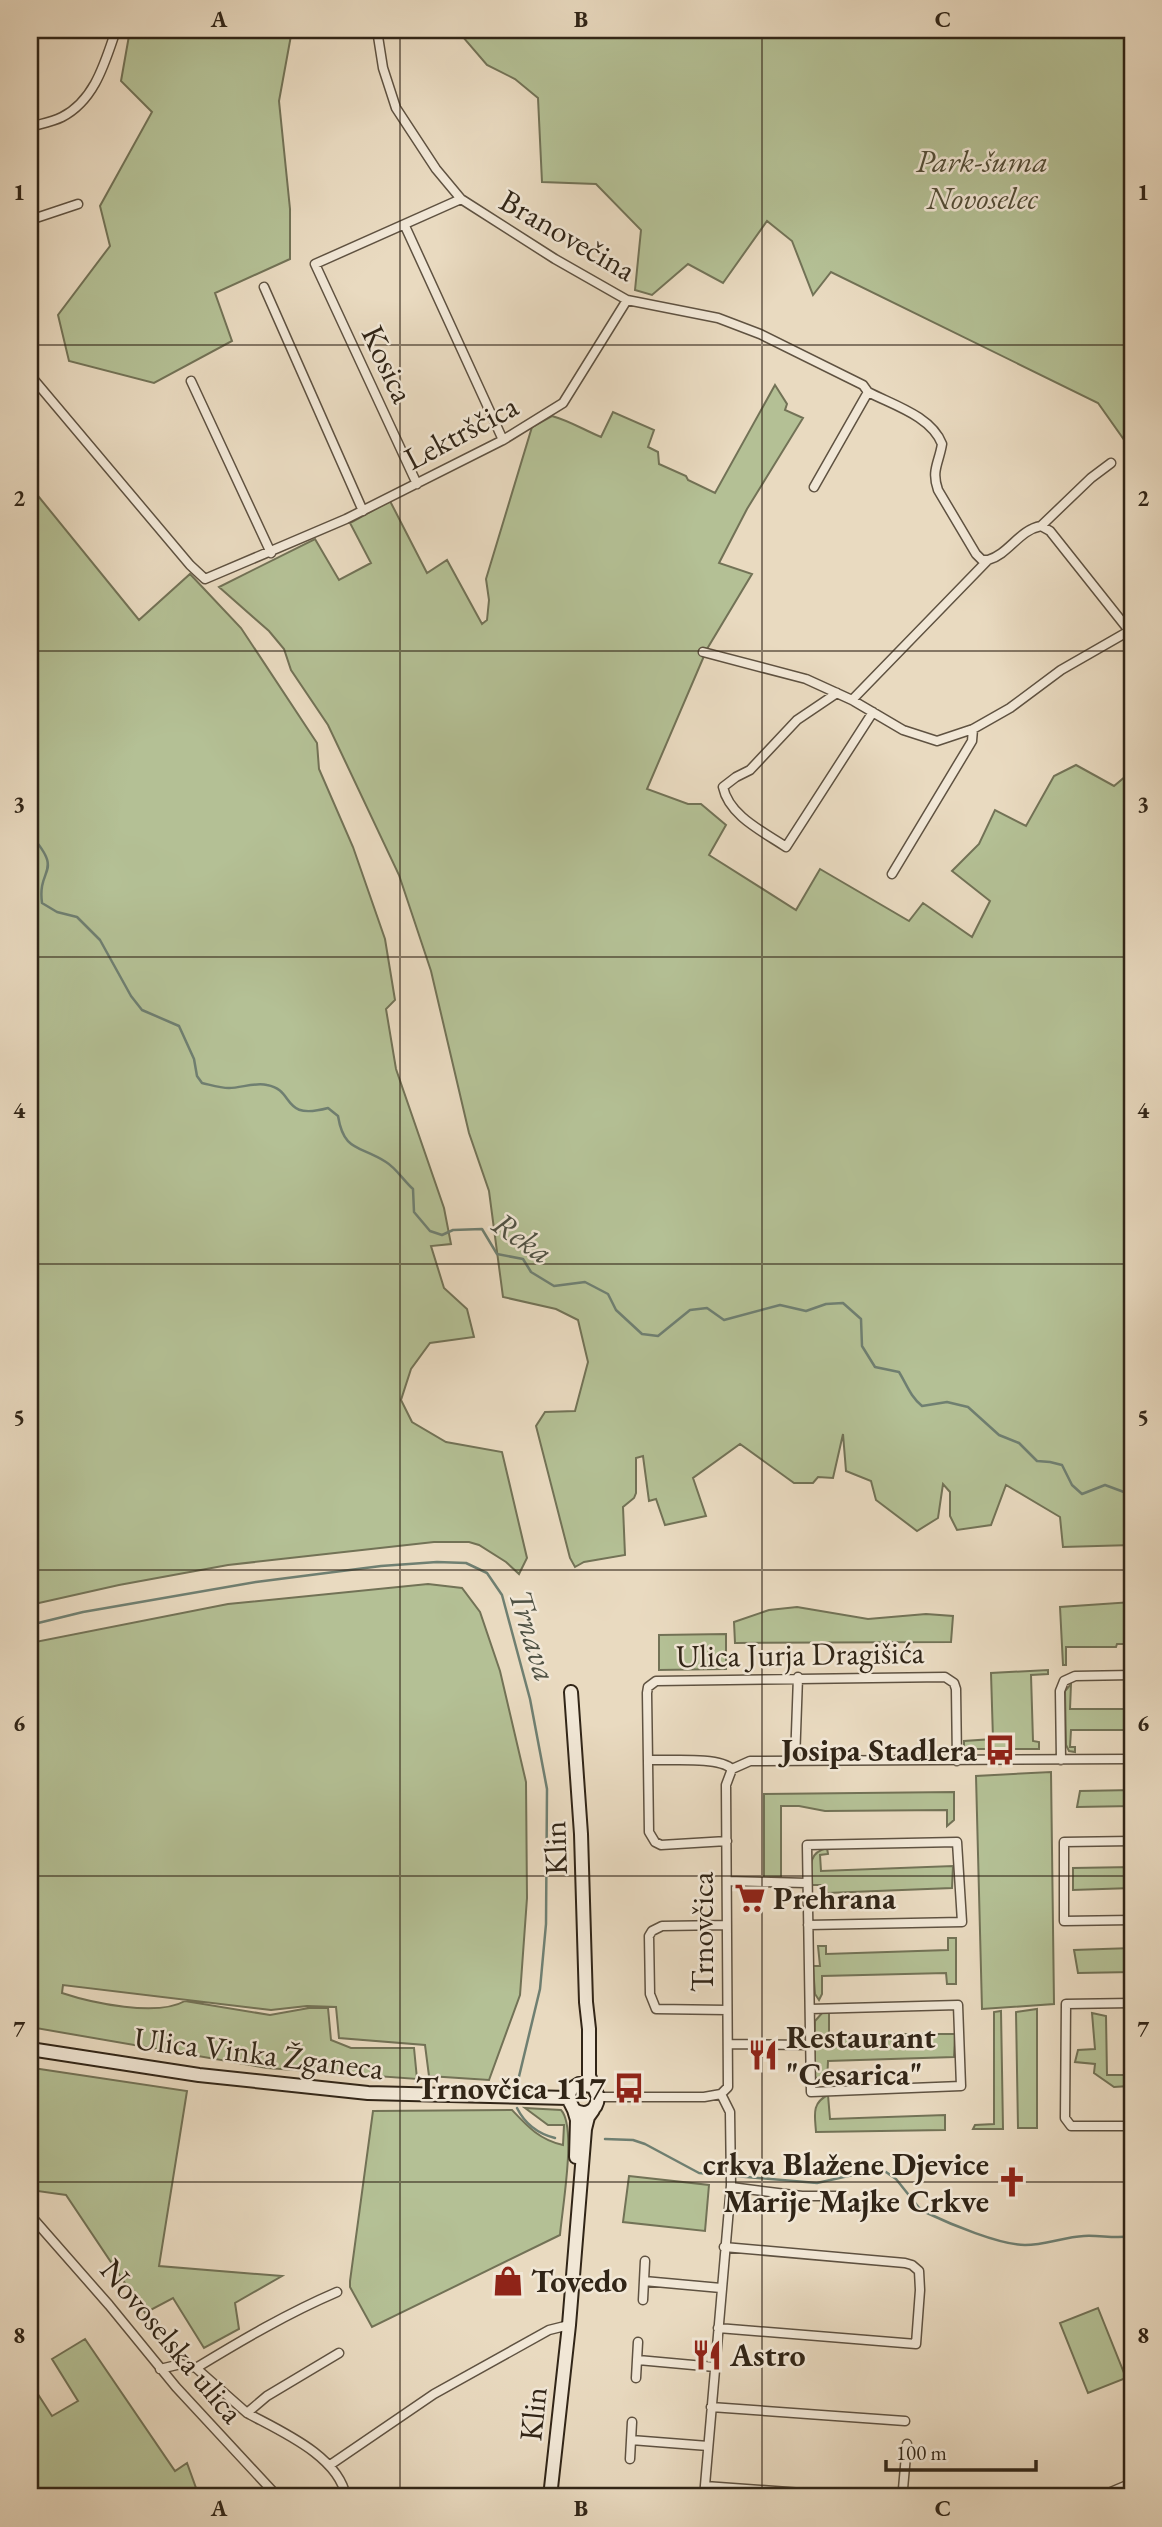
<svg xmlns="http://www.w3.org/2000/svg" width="1162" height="2527" font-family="'EB Garamond',serif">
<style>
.green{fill:#b4c095;stroke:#727256;stroke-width:2}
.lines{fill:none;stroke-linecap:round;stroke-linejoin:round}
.stream{stroke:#6f7f71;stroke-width:2.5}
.street-casing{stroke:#5f5241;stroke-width:11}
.secondary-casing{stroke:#312517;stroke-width:16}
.street{stroke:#f1e7d6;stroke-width:8}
.secondary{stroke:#f1e7d6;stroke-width:12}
.grid{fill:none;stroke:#312517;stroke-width:2;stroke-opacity:0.55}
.labels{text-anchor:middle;stroke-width:5;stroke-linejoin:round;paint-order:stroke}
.park-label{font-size:32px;font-style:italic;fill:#524c36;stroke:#f1e7d6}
.street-label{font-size:32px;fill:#312517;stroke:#f1e7d6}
.poi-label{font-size:32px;font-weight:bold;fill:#312517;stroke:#f1e7d6;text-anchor:start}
.water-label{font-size:33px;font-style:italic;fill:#505244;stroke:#f1e7d6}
.neatline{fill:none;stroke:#312517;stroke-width:2.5}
.grid-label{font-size:23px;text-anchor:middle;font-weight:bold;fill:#312517}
</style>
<rect width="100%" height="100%" fill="#e9dac0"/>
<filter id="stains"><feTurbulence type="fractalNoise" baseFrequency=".00286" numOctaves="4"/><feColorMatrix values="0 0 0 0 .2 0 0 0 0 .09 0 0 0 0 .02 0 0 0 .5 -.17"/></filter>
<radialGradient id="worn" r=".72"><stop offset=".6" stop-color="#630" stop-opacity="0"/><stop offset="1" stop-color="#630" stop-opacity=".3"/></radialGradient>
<!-- green -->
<path class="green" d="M 130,30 L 292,30 L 279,101 L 290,209 L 290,259 L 215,293 L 232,341 L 154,383 L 69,361 L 58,315 L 110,246 L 100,206 L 152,112 L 121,81 Z
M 462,30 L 1132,30 L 1132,451 L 1098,403 L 831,272 L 813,295 L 792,241 L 767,221 L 723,283 L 688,264 L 652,295 L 635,290 L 641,230 L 596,184 L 542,182 L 538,98 L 515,79 L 487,65 L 462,36 Z
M 775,385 L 787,404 L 785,410 L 803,418 L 747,509 L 719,563 L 752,574 L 707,649 L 647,789 L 688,804 L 701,804 L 726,825 L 709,855 L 796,910 L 820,869 L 909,921 L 923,903 L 972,937 L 990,901 L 952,871 L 979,844 L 995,810 L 1026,826 L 1054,776 L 1076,765 L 1114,786 L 1132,771 L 1132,1545 L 1063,1547 L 1060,1517 L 1006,1485 L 991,1525 L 957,1530 L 950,1516 L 950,1492 L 943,1484 L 938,1518 L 917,1531 L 876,1500 L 871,1481 L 846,1471 L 843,1434 L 833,1478 L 818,1477 L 813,1483 L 794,1483 L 740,1444 L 693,1478 L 706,1516 L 665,1525 L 656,1499 L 649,1501 L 643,1456 L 636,1458 L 636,1493 L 634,1498 L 623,1507 L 625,1555 L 584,1562 L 575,1567 L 570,1558 L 536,1426 L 545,1412 L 575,1411 L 588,1362 L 578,1320 L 556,1309 L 503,1297 L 489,1191 L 469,1133 L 431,971 L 399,875 L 328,725 L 291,670 L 284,649 L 269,631 L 219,587 L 315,539 L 339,580 L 371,563 L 350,523 L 390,501 L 427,573 L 447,560 L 482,624 L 487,620 L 489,600 L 486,579 L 532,427 L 552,416 C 570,421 584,430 601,437 L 613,412 L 654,430 L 648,447 L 658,452 L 659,464 L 686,476 L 688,480 L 715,493 Z
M 30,486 L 139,620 L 190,574 L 241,628 L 317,743 L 319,769 L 353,847 L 385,939 L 395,1000 L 386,1009 L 396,1069 L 444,1208 L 451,1244 L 431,1246 L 444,1288 L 467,1309 L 474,1337 L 430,1343 L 411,1369 L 401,1400 L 412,1422 L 446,1442 L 502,1452 L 527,1558 L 519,1574 L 506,1562 L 479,1545 L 469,1542 L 434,1542 L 228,1565 L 119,1585 L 30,1605 Z
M 428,1584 L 462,1588 L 480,1612 L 500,1671 L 526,1782 L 527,1898 L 520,1995 L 489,2080 L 429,2076 L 425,2045 L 339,2038 L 336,2007 L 307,2006 L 271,2010 L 63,1985 L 62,1993 C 92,2003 157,2017 185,2001 L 270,2015 L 309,2008 L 328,2008 L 331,2040 L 351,2048 L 414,2048 L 417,2079 L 267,2068 L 30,2027 L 30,1643 L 228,1604 Z
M 1132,1602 L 1132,1644 L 1117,1644 L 1116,1647 L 1066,1647 L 1066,1665 L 1063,1665 L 1060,1607 Z
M 797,1607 L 868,1619 L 926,1614 L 953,1616 L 951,1642 L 735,1643 L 734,1622 L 769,1610 Z
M 726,1634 L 726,1669 L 659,1670 L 659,1635 Z
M 1048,1670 L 1048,1674 L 1031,1675 L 1033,1741 L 1039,1742 L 1039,1749 L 964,1749 L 964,1741 L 993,1739 L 991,1673 Z
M 1071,1684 L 1070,1709 L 1132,1709 L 1132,1730 L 1071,1730 L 1070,1747 L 1075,1747 L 1075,1752 L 1069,1751 L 1066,1745 L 1065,1691 Z
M 1051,1772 L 1054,2004 L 982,2009 L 976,1776 Z
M 1132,1790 L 1132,1806 L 1077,1807 L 1080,1791 Z
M 954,1792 L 954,1820 L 947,1826 L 947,1810 L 825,1811 L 799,1806 L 781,1806 L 781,1877 L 764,1878 L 764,1794 Z
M 827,1848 L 828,1854 L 820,1855 L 821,1871 L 953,1866 L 952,1888 L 827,1893 L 826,1885 L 812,1885 C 811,1867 807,1853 827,1848 Z
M 1132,1867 L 1132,1888 L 1073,1890 L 1073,1868 Z
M 948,1938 L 956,1938 L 956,1984 L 947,1984 L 946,1973 L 822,1976 L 822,1994 L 819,2000 L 815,1994 L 813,1966 L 820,1966 L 818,1946 L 826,1946 L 826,1954 L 948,1950 Z
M 1132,1948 L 1132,1972 L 1078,1973 L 1074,1950 Z
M 1037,2009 L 1037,2128 L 1018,2128 L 1016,2012 Z
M 1001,2011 L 1003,2129 L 973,2129 L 975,2125 L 994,2124 L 994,2012 Z
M 823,2012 L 829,2012 L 829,2034 L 955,2034 L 954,2057 L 828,2061 L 827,2083 L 820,2083 L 814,2075 L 815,2021 Z
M 1092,2013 L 1106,2016 L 1107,2075 L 1128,2075 L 1129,2086 L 1114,2087 L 1094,2073 L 1095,2064 L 1075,2062 L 1078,2050 L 1095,2049 Z
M 33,2068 L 187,2091 L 159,2266 L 282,2276 L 235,2303 L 239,2329 L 204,2348 L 173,2298 L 145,2313 L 66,2195 L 30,2190 L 30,2087 Z
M 828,2095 L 830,2119 L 945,2115 L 945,2130 L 816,2132 C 815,2116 811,2103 828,2095 Z
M 525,2108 L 561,2110 C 577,2127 562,2209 560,2235 L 372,2327 L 350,2287 L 350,2281 L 373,2111 L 512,2110 C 528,2127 540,2140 563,2145 L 564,2125 L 548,2125 Z
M 629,2176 L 709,2185 L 705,2231 L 623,2222 Z
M 1098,2308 L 1126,2378 L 1088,2393 L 1060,2323 Z
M 85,2339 L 175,2471 L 187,2463 L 196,2488 L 196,2497 L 46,2497 L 44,2493 L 30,2489 L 30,2382 L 52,2416 L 78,2401 L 52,2359 Z"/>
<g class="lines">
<!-- stream -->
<path class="stream" d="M 30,834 C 65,874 37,866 42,903 L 57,912 L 77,917 L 100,940 L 131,996 L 142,1010 L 179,1026 L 194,1059 L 197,1076 L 202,1083 C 211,1085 220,1088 229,1088 C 241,1088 255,1082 267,1085 C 296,1090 280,1121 328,1108 L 338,1116 C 344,1152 359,1145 386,1162 C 396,1168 404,1181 413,1189 L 414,1212 L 430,1231 L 442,1235 L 453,1230 L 482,1229 L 497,1254 L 523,1259 L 531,1272 L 554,1286 L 585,1282 L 608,1294 L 616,1310 L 642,1334 L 658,1336 L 690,1310 L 707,1308 L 724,1320 L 780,1305 L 806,1311 L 826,1304 L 843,1303 L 861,1319 L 862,1346 L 875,1367 L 899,1372 C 907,1385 910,1396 922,1406 L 947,1402 L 968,1407 L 999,1435 L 1019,1443 L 1037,1461 L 1050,1462 L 1062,1465 L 1072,1485 L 1082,1494 L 1105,1485 L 1132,1495
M 30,1625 L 83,1612 L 256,1582 L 381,1566 L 437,1562 L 466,1563 L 487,1573 L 502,1595 L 530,1699 L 547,1789 L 546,1924 L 540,1989 L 516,2089
M 517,2108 C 525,2124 539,2134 555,2138
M 605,2139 L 633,2140 L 645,2144 L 699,2173 L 817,2183 L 875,2170 L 886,2172 L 896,2179 L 920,2209 L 927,2213 C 950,2224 1000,2245 1025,2245 C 1045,2245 1064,2237 1084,2236 C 1100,2235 1116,2239 1132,2236"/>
<!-- street casing -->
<g class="street-casing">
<path id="street" d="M 377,30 L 383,68 L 396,108 L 436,169 L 461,199 L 555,259 L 627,300 L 718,318 L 760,334 L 863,385 L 868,392 C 893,405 931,416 942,444 C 939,463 931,470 938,490 L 976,554 L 982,560 L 988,560
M 30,127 C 40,124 52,122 62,117 C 95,100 105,62 116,30
M 30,220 L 78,204
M 405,226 L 503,440
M 264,287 L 363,511
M 30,375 L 190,565 L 205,579 L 346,519 L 503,440 L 563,403 L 627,300
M 191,381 L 271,553
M 417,484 L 315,264 L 461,199
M 814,487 L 868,392
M 1041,526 L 1091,478 L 1111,463
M 703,652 L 806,679 L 852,700 L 903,730 L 937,741 L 973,729 L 1010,708 L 1061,670 L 1129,631
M 837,693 L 797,720 L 750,770 L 736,777 L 723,787 C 729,816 764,832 786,847 L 873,712
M 852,700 L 988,560 C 1009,554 1019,530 1041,526 L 1050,531 L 1131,633
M 892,874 L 972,741 L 973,729
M 648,1760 C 667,1761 719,1756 732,1769
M 1061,1760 L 1060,1691 L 1064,1681 L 1075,1676 L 1132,1675
M 795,1761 L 798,1677
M 732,1769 L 750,1761 L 1132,1759
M 727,1841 L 661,1845 L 655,1842 L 649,1832 L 647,1693 L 648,1687 L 656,1681 L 945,1677 L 954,1683 L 956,1689 L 957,1761
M 1132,1841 L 1064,1842 L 1064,1921 L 1132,1920
M 727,1881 L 807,1883
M 727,1925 L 662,1926 L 652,1931 L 649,1936 L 650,1994 L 656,2009 L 727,2010
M 808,1925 L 962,1922 L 957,1842 L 807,1845 L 811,2092 L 961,2086 L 958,2005 L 810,2009
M 1132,2003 L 1066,2004 L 1065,2118 L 1071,2126 L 1132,2126
M 729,2044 L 810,2045
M 598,2097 L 704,2097 L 721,2094 L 728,2087 L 726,1785 L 732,1769
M 731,2187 L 802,2196 L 838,2196
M 30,2215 L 109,2305 L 176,2387 L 278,2497
M 644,2281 L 721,2288
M 643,2300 L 645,2261
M 718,2328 L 916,2344 L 920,2290 L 919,2271 L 912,2265 L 905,2263 L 724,2247
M 339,2353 L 267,2396 L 247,2413 C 280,2431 339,2456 346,2497
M 638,2360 L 715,2367
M 160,2369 L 181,2364 L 196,2368
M 636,2378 L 638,2342
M 711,2407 L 905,2421
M 247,2413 L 196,2368 C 242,2340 288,2313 337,2292
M 631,2440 L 708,2446
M 630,2459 L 632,2422
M 330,2465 L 434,2394 L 549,2330 L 569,2325
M 705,2486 L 857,2497
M 704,2497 L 731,2185 L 730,2112 L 721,2094
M 898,2497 L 903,2489 L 907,2444
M 1099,2497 L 1132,2483"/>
</g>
<!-- secondary casing -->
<g class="secondary-casing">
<path id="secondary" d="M 571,1692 L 581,1834 L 586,2002 L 589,2029 L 589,2076 L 598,2097 C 597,2111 586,2117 574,2110 L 568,2098 L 571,2089 L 579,2084 L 591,2086
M 30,2049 L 199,2075 L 368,2093 L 568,2098
M 574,2110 L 577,2120 L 576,2157
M 550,2497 L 569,2325 L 585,2129 L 588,2117 L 593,2110"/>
</g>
<!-- street -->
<use href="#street" class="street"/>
<!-- secondary -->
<use href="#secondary" class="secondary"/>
</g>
<!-- grid -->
<path class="grid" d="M 400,30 L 400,2497M 762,30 L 762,2497M 30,345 L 1132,345M 30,651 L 1132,651M 30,957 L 1132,957M 30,1264 L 1132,1264M 30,1570 L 1132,1570M 30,1876 L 1132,1876M 30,2182 L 1132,2182"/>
<!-- icons -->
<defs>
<g id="bus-bare" transform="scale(2.415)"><path d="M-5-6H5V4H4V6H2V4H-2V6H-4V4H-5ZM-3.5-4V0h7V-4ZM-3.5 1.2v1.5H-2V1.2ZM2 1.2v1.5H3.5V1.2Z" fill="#8f2418" stroke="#f1e7d6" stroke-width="2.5" paint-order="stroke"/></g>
<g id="supermarket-bare" transform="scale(2.415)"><path d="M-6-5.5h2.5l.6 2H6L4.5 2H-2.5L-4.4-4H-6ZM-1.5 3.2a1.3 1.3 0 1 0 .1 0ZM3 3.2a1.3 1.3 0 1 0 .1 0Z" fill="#8f2418" stroke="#f1e7d6" stroke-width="2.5" paint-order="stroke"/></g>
<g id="restaurant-bare" transform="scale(2.415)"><path d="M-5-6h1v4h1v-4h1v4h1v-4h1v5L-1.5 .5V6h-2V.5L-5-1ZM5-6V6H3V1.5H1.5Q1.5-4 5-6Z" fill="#8f2418" stroke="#f1e7d6" stroke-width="2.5" paint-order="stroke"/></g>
<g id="church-bare" transform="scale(2.415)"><path d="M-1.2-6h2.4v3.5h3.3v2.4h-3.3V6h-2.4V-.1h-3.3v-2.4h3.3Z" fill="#8f2418" stroke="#f1e7d6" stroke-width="2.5" paint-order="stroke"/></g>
<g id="shop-bare" transform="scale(2.415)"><path d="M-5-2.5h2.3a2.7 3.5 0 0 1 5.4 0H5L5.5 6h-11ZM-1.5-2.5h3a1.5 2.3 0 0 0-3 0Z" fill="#8f2418" stroke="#f1e7d6" stroke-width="2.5" paint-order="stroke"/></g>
</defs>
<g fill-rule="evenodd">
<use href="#bus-bare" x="1000" y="1750"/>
<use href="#supermarket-bare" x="750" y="1898"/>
<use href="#restaurant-bare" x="763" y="2055"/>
<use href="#bus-bare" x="629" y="2088"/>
<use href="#church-bare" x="1012" y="2182"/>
<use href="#shop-bare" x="508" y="2281"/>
<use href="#restaurant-bare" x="707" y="2355"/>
</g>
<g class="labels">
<!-- park labels -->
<g class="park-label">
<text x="982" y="172">Park-šuma<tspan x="982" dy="37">Novoselec</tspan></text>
</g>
<!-- street labels -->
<g class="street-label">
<text transform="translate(568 235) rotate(30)" y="11">Branovečina</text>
<text transform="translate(388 364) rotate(65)" y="11">Kosica</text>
<text transform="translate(461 432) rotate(-28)" y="11">Lektrščica</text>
<text transform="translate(800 1654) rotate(-1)" y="11">Ulica Jurja Dragišića</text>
<text transform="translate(555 1848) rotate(-92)" y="11">Klin</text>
<text transform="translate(702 1932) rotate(-90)" y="11">Trnovčica</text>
<text transform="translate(259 2053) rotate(7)" y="11">Ulica Vinka Žganeca</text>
<text transform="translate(172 2341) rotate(50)" y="11">Novoselska ulica</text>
<text transform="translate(533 2414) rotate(-84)" y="11">Klin</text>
</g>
<!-- poi labels -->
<g class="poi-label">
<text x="977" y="1761" text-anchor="end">Josipa Stadlera</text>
<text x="773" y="1909">Prehrana</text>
<text x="786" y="2048">Restaurant<tspan x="786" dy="37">"Cesarica"</tspan></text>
<text x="606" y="2099" text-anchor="end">Trnovčica 117</text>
<text x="989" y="2175" text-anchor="end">crkva Blažene Djevice<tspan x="989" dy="37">Marije Majke Crkve</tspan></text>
<text x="531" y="2292">Tovedo</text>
<text x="730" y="2366">Astro</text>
</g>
<!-- water labels -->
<g class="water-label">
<text transform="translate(523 1237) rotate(35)" y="12">Reka</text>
<text transform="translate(534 1635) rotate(73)" y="12">Trnava</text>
</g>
</g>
<!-- margin -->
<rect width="1162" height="2527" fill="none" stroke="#e9dac0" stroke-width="77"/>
<!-- scale -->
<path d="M886 2460v10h150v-10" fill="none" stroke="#312517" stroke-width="3.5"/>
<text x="896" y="2460" font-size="21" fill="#312517" stroke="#f1e7d6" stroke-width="5" paint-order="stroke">100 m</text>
<rect x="38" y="38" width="1086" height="2450" class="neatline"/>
<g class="grid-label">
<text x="219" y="27">A</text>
<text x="581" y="27">B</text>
<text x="943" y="27">C</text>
<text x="19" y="200">1</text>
<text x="1143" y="200">1</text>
<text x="19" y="506">2</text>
<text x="1143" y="506">2</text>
<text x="19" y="812">3</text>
<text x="1143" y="812">3</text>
<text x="19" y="1118">4</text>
<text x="1143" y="1118">4</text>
<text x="19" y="1425">5</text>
<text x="1143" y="1425">5</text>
<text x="19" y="1731">6</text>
<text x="1143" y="1731">6</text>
<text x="19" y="2037">7</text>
<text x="1143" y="2037">7</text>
<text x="19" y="2343">8</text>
<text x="1143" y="2343">8</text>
<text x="219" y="2516">A</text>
<text x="581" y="2516">B</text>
<text x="943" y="2516">C</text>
</g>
<rect width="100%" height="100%" filter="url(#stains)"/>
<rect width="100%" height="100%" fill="url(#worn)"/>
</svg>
